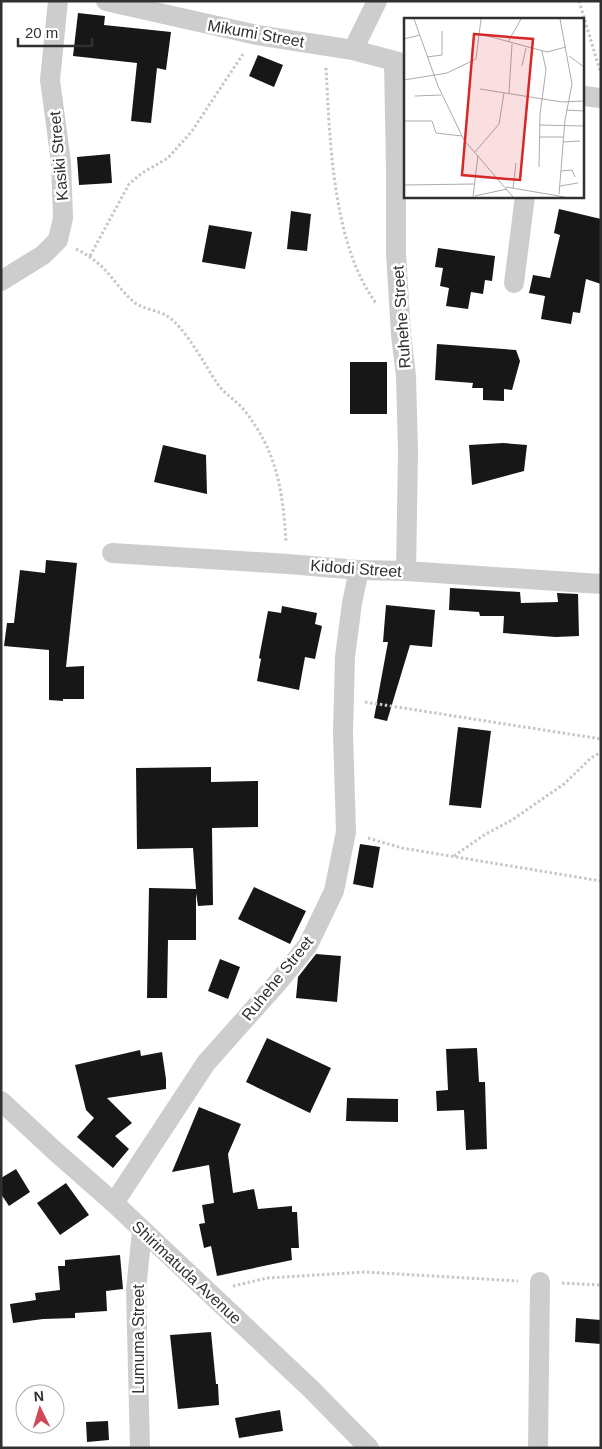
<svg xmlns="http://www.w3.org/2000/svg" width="602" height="1449" font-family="Helvetica,sans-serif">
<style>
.building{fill:#171717}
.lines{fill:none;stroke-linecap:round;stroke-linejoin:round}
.path{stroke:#c7c7c7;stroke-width:3;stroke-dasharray:2.5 2.5;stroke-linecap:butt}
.minor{stroke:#cdcdcd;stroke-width:20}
.labels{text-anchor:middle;stroke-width:5;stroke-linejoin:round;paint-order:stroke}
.street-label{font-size:16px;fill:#303030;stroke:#fff}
.inset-road{fill:none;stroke:#acacac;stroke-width:1}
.view{fill:#d62828;fill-opacity:0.15;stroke:#d62828;stroke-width:2.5}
.inset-edge{fill:none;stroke:#303030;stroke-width:2.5}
</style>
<rect width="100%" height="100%" fill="#fff"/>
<!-- building -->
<path class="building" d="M 78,13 L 105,16 L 104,25 L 171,32 L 166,70 L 157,68 L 151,123 L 131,121 L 137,63 L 73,56 Z
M 258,55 L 283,65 L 274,87 L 249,76 Z
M 110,154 L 112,183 L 79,185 L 77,157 Z
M 559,209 L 601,219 L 601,284 L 586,279 L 580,313 L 573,312 L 571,324 L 541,319 L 545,296 L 529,293 L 533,275 L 550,278 L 560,235 L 554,233 Z
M 291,211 L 311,214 L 307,251 L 287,249 Z
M 209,225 L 252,232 L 245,269 L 202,262 Z
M 438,248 L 495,256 L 492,281 L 485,280 L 483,294 L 471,292 L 468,309 L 446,306 L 449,288 L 440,286 L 443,268 L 435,267 Z
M 437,344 L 516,350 L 520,361 L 512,390 L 504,389 L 504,401 L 483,400 L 483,388 L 472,388 L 473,383 L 435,380 Z
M 350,362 L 387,362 L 387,414 L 350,414 Z
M 503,443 L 527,445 L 524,471 L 472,485 L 469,445 Z
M 163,445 L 206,455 L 207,494 L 154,482 Z
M 46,560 L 77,563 L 66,667 L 84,666 L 84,699 L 63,699 L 63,701 L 49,700 L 49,650 L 4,646 L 7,623 L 14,623 L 20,570 L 45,573 Z
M 450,588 L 520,592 L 521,603 L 558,602 L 557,593 L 578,594 L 579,636 L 556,637 L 503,633 L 504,616 L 480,616 L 479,612 L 449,610 Z
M 386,605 L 435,610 L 432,647 L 410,645 L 387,721 L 374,718 L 388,642 L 383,642 Z
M 282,606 L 317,613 L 315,624 L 322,626 L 315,659 L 305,657 L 299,690 L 257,681 L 261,659 L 259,658 L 268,611 L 281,613 Z
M 458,727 L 491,731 L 481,808 L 449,805 Z
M 211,767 L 211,782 L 258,781 L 258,827 L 212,828 L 213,905 L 198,906 L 196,893 L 196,940 L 168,940 L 167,998 L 147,998 L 149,888 L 196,889 L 193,848 L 137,849 L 136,768 Z
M 360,844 L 380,847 L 373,888 L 353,884 Z
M 254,887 L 306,911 L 290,944 L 238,919 Z
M 316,954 L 341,956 L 337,1002 L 296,998 L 298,977 Z
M 220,959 L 240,967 L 228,999 L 208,991 Z
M 267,1038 L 331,1068 L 310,1113 L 246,1082 Z
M 477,1048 L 479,1082 L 485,1082 L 487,1149 L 466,1150 L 464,1110 L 437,1111 L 436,1091 L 448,1090 L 446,1049 Z
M 140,1050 L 141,1056 L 162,1052 L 166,1079 L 166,1089 L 107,1098 L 132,1123 L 115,1136 L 129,1149 L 113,1168 L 77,1137 L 94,1118 L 86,1110 L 75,1065 Z
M 347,1098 L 398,1099 L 398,1122 L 346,1121 Z
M 199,1107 L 241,1124 L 228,1154 L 233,1193 L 254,1189 L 258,1209 L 292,1206 L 292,1212 L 297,1212 L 299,1248 L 291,1248 L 292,1260 L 217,1276 L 211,1246 L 204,1248 L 199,1224 L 205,1223 L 202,1205 L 214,1203 L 209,1165 L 172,1172 Z
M 16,1169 L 30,1192 L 9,1206 L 1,1194 L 1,1178 Z
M 66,1183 L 89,1215 L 60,1235 L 37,1203 Z
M 120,1255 L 123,1289 L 106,1291 L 107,1311 L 75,1313 L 75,1318 L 43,1319 L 13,1323 L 10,1304 L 36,1300 L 35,1293 L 60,1290 L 58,1266 L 65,1266 L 65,1260 Z
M 576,1318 L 601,1320 L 601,1344 L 575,1342 Z
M 211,1332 L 216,1384 L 218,1384 L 219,1405 L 178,1409 L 170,1335 Z
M 280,1410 L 283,1431 L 239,1438 L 235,1418 Z
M 108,1421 L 109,1440 L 87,1442 L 86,1422 Z"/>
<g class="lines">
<!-- path -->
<path class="path" d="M 579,1 L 601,74
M 326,68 C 330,139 332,244 376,303
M 76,249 C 88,255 98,262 107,272 C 116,282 124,294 135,303 C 144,309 157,310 167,316 C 186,328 204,364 217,383 C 224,394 236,400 244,410 C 277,451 283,491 286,542
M 90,256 L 129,184 L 142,173 L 168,158 L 192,131 L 243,54
M 365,702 L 601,739
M 368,838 L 402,848 L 601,881
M 454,856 L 484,835 L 512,820 L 564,784 L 591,758 L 601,752
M 562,1283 L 601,1285
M 233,1286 L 267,1278 L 365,1272 L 518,1281"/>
<!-- minor -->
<path class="minor" d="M 106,1 L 257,35 L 353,50 L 406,64
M 353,50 L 377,1
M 394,62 L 396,168 L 396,253 L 401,335 L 406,376 L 408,452 L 406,571
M 583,96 L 601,98
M 1,281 L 43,255 L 58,240 L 63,218 L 61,162 L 50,80 L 58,1
M 514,283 L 525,196
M 112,553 L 288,564 L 359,570 L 406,571 L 601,584
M 1,1101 L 56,1152 L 114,1203 L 311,1389 L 369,1448
M 114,1203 L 206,1063 L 279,981 L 308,945 L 334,891 L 346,832 L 343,733 L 345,657 L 352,603 L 359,570
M 140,1448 L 136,1290 L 142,1231
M 538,1448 L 540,1282"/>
</g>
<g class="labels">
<!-- street labels -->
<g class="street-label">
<text transform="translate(256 33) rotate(10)" y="6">Mikumi Street</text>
<text transform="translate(58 156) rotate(-95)" y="6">Kasiki Street</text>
<text transform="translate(401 317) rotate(-94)" y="6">Ruhehe Street</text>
<text transform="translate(356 568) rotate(4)" y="6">Kidodi Street</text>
<text transform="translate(277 978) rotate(-51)" y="6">Ruhehe Street</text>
<text transform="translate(187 1272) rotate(43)" y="6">Shirimatuda Avenue</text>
<text transform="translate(138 1339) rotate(-90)" y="6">Lumuma Street</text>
</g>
</g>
<!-- overview -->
<g transform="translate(404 18)">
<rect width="180" height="180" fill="#fff"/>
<path class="inset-road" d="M 10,1 L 34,68 L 60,122 L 109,179M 76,16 L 143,34 L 162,29M 0,21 L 16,17M 104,24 L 117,1M 165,38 L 180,49M 23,39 L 38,37 L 38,13M 118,48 L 122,30M 0,62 L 43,55 L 72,41 L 77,1M 76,71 L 158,84 L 180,83M 105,75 L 108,26M 11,78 L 37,77M 162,92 L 180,93M 0,103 L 28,103 L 32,115 L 58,118M 135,107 L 180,108M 136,119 L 159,119M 159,124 L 176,123M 71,134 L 95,106 L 100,75M 135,149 L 136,96 L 142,52 L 138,33M 157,153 L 168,152 L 171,159M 0,167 L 71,166M 156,168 L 174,165M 102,169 L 161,179M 109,170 L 112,145M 155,176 L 161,102 L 168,66 L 156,1M 71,178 L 103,171M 69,179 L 74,137"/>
<path class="view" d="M 70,16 L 129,21 L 116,162 L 58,157 Z"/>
<rect width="180" height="180" class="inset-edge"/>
</g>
<!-- border -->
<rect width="602" height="1449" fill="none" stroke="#303030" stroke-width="5"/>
<!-- north arrow -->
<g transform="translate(40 1409) rotate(355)"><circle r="24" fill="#ffffff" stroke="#acacac"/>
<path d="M0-4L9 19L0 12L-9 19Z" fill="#d04856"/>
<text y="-8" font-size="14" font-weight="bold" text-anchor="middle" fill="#303030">N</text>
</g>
<!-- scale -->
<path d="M18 38v8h74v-8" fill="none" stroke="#303030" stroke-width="2.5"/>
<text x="25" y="38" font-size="15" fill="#303030" stroke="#ffffff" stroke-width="4" paint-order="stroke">20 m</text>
</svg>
